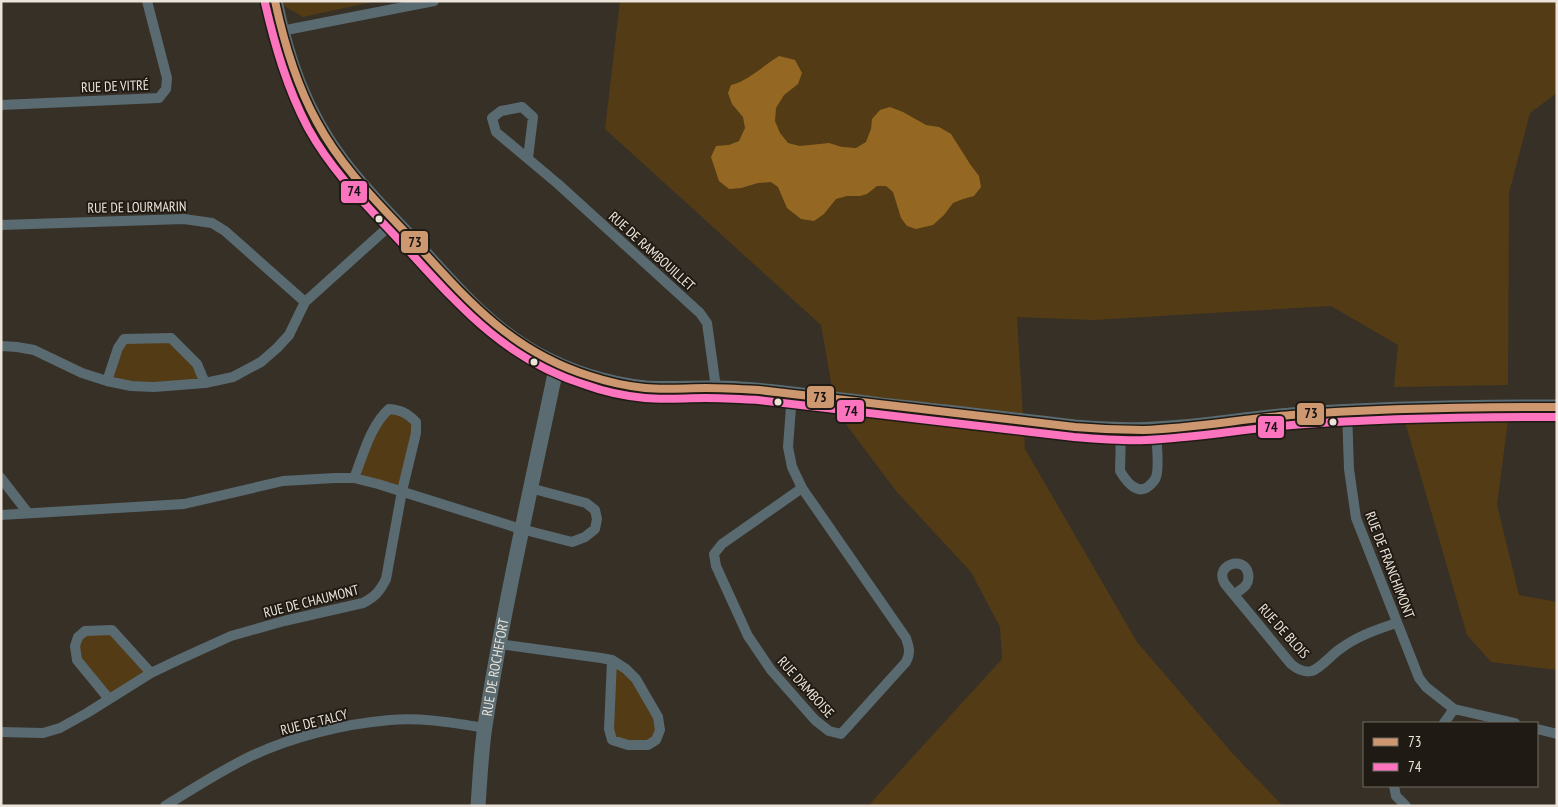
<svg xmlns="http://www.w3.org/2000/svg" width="1558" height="807" font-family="'PT Sans Narrow',sans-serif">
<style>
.green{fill:#533b15}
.water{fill:#946822}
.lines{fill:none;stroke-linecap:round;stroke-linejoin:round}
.street{stroke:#596a71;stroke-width:10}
.secondary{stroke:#5a6b71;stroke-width:15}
.bus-1-casing{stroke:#1f1a13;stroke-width:11}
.bus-2-casing{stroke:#1f1a13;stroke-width:11}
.bus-1{stroke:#cd976f;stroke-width:8}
.bus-2{stroke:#fc73be;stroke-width:8}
.bus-dot{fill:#ece4da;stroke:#1f1a13;stroke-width:2}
.labels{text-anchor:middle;stroke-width:4;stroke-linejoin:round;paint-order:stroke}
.street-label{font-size:14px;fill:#ece4da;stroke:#1f1a13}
.line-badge{stroke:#1f1a13;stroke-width:2}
.pale-badge-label{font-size:14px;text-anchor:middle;font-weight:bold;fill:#111}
</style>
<rect width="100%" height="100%" fill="#373027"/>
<!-- green -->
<path class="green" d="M 283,1 L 377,1 L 303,17 L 284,6 Z
M 620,1 L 1557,1 L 1557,93 L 1530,113 L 1509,193 L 1508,385 L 1394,387 L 1398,345 L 1331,306 L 1093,320 L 1017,317 L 1025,449 L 1137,642 L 1233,754 L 1283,806 L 868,806 L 1002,659 L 1000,627 L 971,572 L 896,491 L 836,411 L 821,325 L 605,129 Z
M 171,338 L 205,383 L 107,381 L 124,339 Z
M 389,409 L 416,422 L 402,491 L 354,478 Z
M 1508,420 L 1497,505 L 1519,595 L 1557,602 L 1557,670 L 1491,662 L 1467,635 L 1405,422 Z
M 112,630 L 151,673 L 109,699 L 77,660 L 78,637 Z
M 612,660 L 626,669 L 660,730 L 648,745 L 612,740 Z"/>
<!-- water -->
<path class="water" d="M 779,56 L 795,60 L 802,73 L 798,84 L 784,95 L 776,108 L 775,121 L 780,133 L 788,143 L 800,146 L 829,143 L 842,147 L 856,148 L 866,142 L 871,129 L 872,119 L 880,110 L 890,107 L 903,112 L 926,125 L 939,127 L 951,134 L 970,164 L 979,176 L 981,187 L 974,196 L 963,199 L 953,203 L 944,215 L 933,225 L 916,229 L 907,226 L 901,218 L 893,192 L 886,186 L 877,186 L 867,194 L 860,196 L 847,196 L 836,199 L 824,214 L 814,221 L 801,219 L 787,208 L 778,187 L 771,182 L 758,183 L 741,188 L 729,189 L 719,181 L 711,157 L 716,146 L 729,145 L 739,141 L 745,128 L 743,117 L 732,104 L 728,93 L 731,85 C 748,81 764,65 779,56 Z"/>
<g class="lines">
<!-- street -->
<path class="street" d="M 281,31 L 434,1
M 1,105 L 159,98 L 166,89 L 167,78 L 147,1
M 528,158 L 533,117 L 522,107 L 501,111 L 492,118 L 496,132 L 558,184 L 700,313 L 707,323 L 716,388
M 1,225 L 184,219 L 212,223 L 225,231 L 305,302
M 1,346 L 17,347 L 34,350 L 82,373 L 107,381 L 131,386 L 154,387 L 205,383 L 233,377 L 261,362 L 277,348 L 289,335 L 305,302 L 395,221
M 107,381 L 118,348 L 124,339 L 171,338 L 197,364 L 205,383
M 792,394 L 788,447 L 792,467 L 802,488 L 906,638 C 909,647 911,653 906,662 L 841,734 L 829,731 L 815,720 L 771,670 L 748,636 L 716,566 L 714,554 L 722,544 L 802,488
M 1347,411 L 1349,469 L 1356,518 L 1419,678 L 1426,687 L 1454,709 L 1515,723
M 1121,430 L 1120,471 C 1126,481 1137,496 1149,486 C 1152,483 1155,481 1156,477 C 1160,467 1156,441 1156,429
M 1,478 L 28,513
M 1,515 L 184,504 L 283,481 L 335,478 L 354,478 L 378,484 L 521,529 L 572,542 L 585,537 L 595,529 L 597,519 L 595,510 L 586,503 L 530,488
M 1234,595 C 1237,592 1243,589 1246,585 C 1248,582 1249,577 1248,573 C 1244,555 1213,565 1225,584 L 1291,664 C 1297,669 1304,673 1312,671 C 1322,667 1331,655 1340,649 C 1357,636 1376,630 1396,623
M 499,644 L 601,658 L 612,660 L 626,669 L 636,679 L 658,717 L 660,730 L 656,740 L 648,745 L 628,745 L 612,740 L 609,729 L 612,660
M 109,699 L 77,660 L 75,646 L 78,637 L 85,631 L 112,630 L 151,673
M 1444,723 L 1454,709
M 1537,729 L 1557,734
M 1,732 L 43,733 L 60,728 L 87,713 L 151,673 L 176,661 L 231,636 L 284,621 L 363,603 C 375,597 380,591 386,579 L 402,491 L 416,433 L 416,422 C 407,413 401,410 389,409 C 370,426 363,456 354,478
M 1394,786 L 1396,796 L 1406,806
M 165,806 C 192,789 219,772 247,758 C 290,737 343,724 390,720 C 421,717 454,723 485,728"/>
<!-- secondary -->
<g class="secondary">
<path d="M 275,1 C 287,60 305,112 342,161 C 360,185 381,207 402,229 C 444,273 482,324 537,354 C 570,372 608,384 646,388 C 678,390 710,386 741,389 C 788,392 834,399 881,405 C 945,412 1010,419 1075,427 C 1101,429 1128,431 1155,429 C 1200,427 1245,419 1291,415 C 1379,408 1468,407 1557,407"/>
<path id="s1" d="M 478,806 C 480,779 481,752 485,726 C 504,604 532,484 557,364"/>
</g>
<!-- bus-1 casing -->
<g class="bus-1-casing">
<path id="bus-1" d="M 275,1 C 284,43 296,84 317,122 C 340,165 374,199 407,234 C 463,295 507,350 590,376 C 608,382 626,386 645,388 C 665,390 686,388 706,388 C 723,388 741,389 759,390 L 1075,427 C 1098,429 1121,430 1143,430 C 1193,428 1242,419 1291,415 C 1379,408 1468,407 1557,407"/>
</g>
<!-- bus-2 casing -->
<g class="bus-2-casing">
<path id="bus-2" d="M 265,3 C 275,46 287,88 308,128 C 331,170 365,204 398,239 C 456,302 501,358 586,385 C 605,392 625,396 645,398 C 665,400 685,398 705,398 C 723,398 740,399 758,400 L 1074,437 C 1098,439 1122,441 1146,440 C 1195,438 1243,429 1292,425 C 1380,418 1469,417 1557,417"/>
</g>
<!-- bus-1 -->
<use href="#bus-1" class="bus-1"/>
<!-- bus-2 -->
<use href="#bus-2" class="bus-2"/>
</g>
<!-- markers -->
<g class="bus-dot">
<circle cx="379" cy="219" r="4.5"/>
<circle cx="534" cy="362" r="4.5"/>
<circle cx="778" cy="402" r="4.5"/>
<circle cx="1333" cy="422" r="4.5"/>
</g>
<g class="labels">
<!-- street labels -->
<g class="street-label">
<text transform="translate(115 86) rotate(-2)" y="5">RUE DE VITRÉ</text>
<text transform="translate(137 207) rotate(-1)" y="5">RUE DE LOURMARIN</text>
<text transform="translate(652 251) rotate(42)" y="5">RUE DE RAMBOUILLET</text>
<text transform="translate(1390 565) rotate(69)" y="5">RUE DE FRANCHIMONT</text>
<text transform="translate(311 601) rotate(-14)" y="5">RUE DE CHAUMONT</text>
<text transform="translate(1284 631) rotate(48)" y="5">RUE DE BLOIS</text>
<text dy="5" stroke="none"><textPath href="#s1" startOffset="140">RUE DE ROCHEFORT</textPath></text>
<text transform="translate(806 687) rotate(48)" y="5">RUE D'AMBOISE</text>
<text transform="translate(314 722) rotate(-14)" y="5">RUE DE TALCY</text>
</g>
</g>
<g class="line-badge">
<rect x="340" y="180" width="28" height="24" rx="5" fill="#fc73be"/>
<rect x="400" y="230" width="29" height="24" rx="5" fill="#cd976f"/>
<rect x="806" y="385" width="29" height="24" rx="5" fill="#cd976f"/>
<rect x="836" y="399" width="29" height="24" rx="5" fill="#fc73be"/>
<rect x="1296" y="402" width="29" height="24" rx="5" fill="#cd976f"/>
<rect x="1257" y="415" width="28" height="24" rx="5" fill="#fc73be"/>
</g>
<g class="pale-badge-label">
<text x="354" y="196">74</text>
<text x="415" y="247">73</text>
<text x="820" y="402">73</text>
<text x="851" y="416">74</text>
<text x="1311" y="418">73</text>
<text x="1271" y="432">74</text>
</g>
<!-- border -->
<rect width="1558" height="807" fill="none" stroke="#ece4da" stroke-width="5"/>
<!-- legend -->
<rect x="1363" y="722" width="175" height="65" fill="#1f1a13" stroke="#716b63"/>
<rect x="1373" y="738" width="25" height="8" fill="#cd976f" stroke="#716b63"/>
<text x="1408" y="747" font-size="15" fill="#ece4da">73</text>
<rect x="1373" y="763" width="25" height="8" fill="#fc73be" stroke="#716b63"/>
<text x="1408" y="772" font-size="15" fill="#ece4da">74</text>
</svg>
